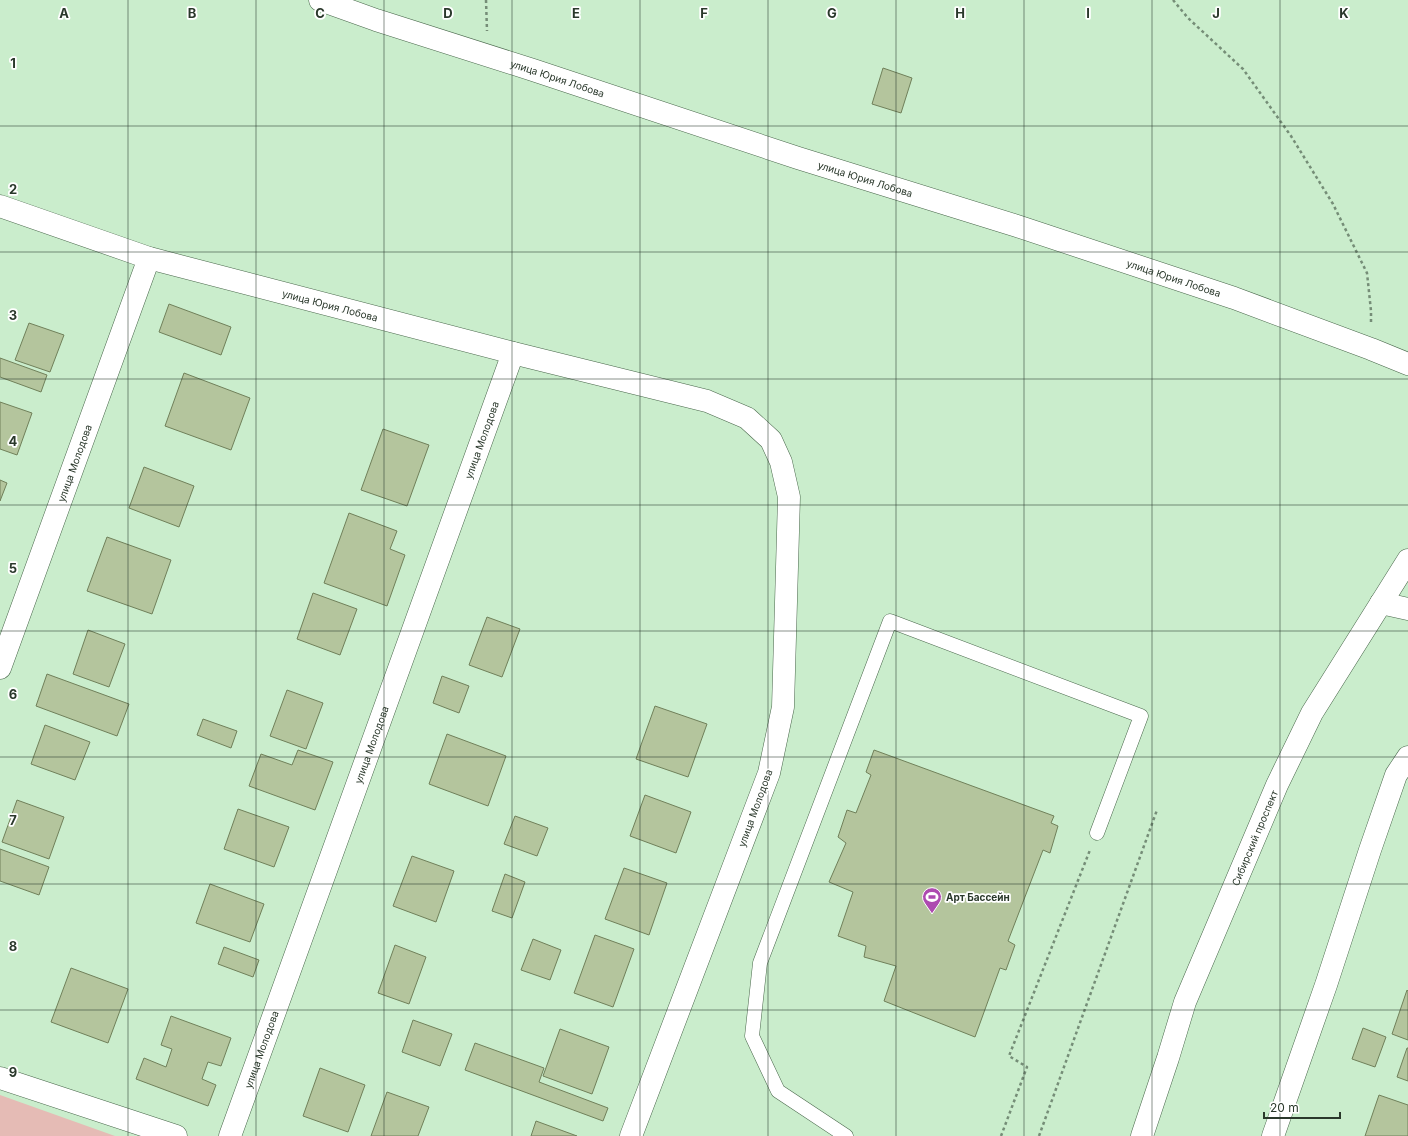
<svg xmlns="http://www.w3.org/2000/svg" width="1408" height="1136" font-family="Inter,sans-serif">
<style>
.green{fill:#e5bbb5}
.building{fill:#b4c59d;stroke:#70805a}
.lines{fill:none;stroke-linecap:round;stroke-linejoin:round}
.service-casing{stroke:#49674b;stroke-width:15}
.minor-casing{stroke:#49674b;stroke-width:23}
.path{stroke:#758d77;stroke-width:2.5;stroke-dasharray:3 3;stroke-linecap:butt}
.service{stroke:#fff;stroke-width:14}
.minor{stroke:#fff;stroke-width:22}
.grid{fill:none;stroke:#2a382b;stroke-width:1;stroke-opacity:0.55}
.labels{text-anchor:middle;stroke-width:3.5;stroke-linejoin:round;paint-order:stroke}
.street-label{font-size:10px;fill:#2a382b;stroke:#fff}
.poi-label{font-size:10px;font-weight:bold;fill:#2a382b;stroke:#fff;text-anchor:start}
.grid-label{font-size:13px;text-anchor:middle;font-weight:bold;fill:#2a382b;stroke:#fff;stroke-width:3.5;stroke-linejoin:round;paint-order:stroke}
</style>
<rect width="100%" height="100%" fill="#caedcc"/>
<!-- green -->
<path class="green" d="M 0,1095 L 115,1136 L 0,1136 Z"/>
<!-- building -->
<path class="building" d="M 883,68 L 912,78 L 901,113 L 872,104 Z
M 169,304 L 231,327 L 221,355 L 159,332 Z
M 29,323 L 64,335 L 50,372 L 15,360 Z
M 0,358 L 47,375 L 41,392 L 0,377 Z
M 184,373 L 250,398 L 231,450 L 165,426 Z
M 0,402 L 32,413 L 17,455 L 0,449 Z
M 383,429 L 429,445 L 407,506 L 361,490 Z
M 144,467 L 194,486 L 179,527 L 129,508 Z
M 0,480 L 7,483 L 0,501 Z
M 349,513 L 397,531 L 390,549 L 405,555 L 387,606 L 324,583 Z
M 107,537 L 171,560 L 152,614 L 87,591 Z
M 313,593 L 357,609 L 340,655 L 297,639 Z
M 487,617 L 520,629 L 502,677 L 469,665 Z
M 88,630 L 125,644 L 109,687 L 73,674 Z
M 47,674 L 129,704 L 117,736 L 36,706 Z
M 442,676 L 469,686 L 459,713 L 433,703 Z
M 287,690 L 323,703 L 306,749 L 270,736 Z
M 655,706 L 707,724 L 688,777 L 636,759 Z
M 203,719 L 237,731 L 231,748 L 197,735 Z
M 45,725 L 90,742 L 75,780 L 31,764 Z
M 447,734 L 506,756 L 488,806 L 429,784 Z
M 298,750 L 333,762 L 315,810 L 249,786 L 261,754 L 292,765 Z
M 874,750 L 1054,816 L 1051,823 L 1058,826 L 1050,853 L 1043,850 L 1008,941 L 1015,945 L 1006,970 L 1000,968 L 975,1037 L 884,1001 L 896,966 L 864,957 L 866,946 L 838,936 L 853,892 L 829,882 L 846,843 L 838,837 L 847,810 L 856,813 L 871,775 L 866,772 Z
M 645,795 L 691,812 L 676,853 L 630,836 Z
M 17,800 L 64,817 L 49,859 L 2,842 Z
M 238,809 L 289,827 L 274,867 L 224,849 Z
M 515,816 L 548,828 L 537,856 L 504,844 Z
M 0,849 L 49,867 L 39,895 L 0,881 Z
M 412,856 L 454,871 L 436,922 L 393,906 Z
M 624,868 L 667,883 L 649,935 L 605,919 Z
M 505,874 L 525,882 L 512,918 L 492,911 Z
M 210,884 L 264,904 L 250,942 L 196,923 Z
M 595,935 L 634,949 L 613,1007 L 574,993 Z
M 533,939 L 561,950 L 550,980 L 521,970 Z
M 395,945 L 426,957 L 409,1004 L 378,993 Z
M 224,947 L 259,960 L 253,977 L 218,964 Z
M 71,968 L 128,989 L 108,1043 L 51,1022 Z
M 1407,990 L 1408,991 L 1408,1040 L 1392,1034 Z
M 171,1016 L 231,1038 L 221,1066 L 208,1062 L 202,1079 L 216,1085 L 208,1106 L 136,1079 L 144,1058 L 166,1067 L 172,1049 L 161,1045 Z
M 413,1020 L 452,1034 L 440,1066 L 402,1052 Z
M 1363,1028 L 1386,1037 L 1375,1067 L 1352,1059 Z
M 560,1029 L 609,1047 L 592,1094 L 543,1076 Z
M 475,1043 L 544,1068 L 539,1082 L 608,1108 L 603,1121 L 465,1070 Z
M 1407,1048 L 1408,1048 L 1408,1081 L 1397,1077 Z
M 320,1068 L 365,1085 L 348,1132 L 303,1116 Z
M 387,1092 L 429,1107 L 418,1136 L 371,1136 Z
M 1379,1095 L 1408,1105 L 1408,1136 L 1365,1136 Z
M 536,1121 L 577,1136 L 531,1136 Z"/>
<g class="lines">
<!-- service casing -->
<g class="service-casing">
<path id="service" d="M 846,1136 L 778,1091 L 752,1036 L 760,963 L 890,621 L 1141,716 L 1097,833"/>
</g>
<!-- minor casing -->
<g class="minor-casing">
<g id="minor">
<path id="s1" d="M 320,0 L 376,20 L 533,70 L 798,158 L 1017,226 L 1234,298 L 1371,349 L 1408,364"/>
<path id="s2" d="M 0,206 L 149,258 L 513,353 L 707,401 L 747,418 L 771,440 L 781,462 L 789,497 L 783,707 L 769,773 L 631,1136"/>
<path d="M 1381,603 L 1408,609"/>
<path id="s3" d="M 0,668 L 149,258"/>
<path d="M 0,1078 L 176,1136"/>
<path id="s4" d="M 230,1136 L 513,353"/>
<path id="s5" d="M 1142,1136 L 1168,1058 L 1185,1002 L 1277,785 L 1312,713 L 1408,560"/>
<path d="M 1273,1136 L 1326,985 L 1370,850 L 1396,775 L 1408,757"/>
</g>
</g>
<!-- path -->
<path class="path" d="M 486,0 L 487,31
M 1173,0 L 1188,18 L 1243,69 L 1291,136 L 1333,204 L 1367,273 L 1371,311 L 1371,323
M 1001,1136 L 1027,1067 L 1009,1056 L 1090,850
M 1039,1136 L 1157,810"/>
<!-- service -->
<use href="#service" class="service"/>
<!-- minor -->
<use href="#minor" class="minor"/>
</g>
<!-- grid -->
<path class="grid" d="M 128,0 L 128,1136M 256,0 L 256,1136M 384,0 L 384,1136M 512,0 L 512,1136M 640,0 L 640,1136M 768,0 L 768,1136M 896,0 L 896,1136M 1024,0 L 1024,1136M 1152,0 L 1152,1136M 1280,0 L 1280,1136M 0,126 L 1408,126M 0,252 L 1408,252M 0,379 L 1408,379M 0,505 L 1408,505M 0,631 L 1408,631M 0,757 L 1408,757M 0,884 L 1408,884M 0,1010 L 1408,1010"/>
<!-- icons -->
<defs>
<g id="stadium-pin" transform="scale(1)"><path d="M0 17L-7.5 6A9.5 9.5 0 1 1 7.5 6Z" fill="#ad4ab0" stroke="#fff"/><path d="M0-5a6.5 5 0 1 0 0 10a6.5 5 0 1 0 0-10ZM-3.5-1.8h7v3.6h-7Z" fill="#fff"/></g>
</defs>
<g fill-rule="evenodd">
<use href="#stadium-pin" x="932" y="897"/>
</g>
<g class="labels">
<!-- street labels -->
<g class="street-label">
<text dy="4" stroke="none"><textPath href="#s1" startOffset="250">улица Юрия Лобова</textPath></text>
<text dy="4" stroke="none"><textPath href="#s1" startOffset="574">улица Юрия Лобова</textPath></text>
<text dy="4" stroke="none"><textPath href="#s1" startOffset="898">улица Юрия Лобова</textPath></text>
<text dy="4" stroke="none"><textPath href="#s2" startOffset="345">улица Юрия Лобова</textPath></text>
<text dy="4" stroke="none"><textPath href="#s4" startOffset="740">улица Молодова</textPath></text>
<text dy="4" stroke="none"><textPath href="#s3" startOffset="218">улица Молодова</textPath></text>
<text dy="4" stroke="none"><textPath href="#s4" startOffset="416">улица Молодова</textPath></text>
<text transform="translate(755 808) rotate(-70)" y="4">улица Молодова</text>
<text dy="4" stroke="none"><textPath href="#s5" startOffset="319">Сибирский проспект</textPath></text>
<text dy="4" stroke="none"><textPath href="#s4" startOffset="92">улица Молодова</textPath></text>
</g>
<!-- poi labels -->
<g class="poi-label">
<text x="946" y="901">Арт Бассейн</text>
</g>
</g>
<g class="grid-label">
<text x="64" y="18">A</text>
<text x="192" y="18">B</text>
<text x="320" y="18">C</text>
<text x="448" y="18">D</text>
<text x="576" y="18">E</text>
<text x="704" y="18">F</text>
<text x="832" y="18">G</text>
<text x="960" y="18">H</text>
<text x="1088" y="18">I</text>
<text x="1216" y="18">J</text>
<text x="1344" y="18">K</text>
<text x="13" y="68">1</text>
<text x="13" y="194">2</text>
<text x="13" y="320">3</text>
<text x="13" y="446">4</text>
<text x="13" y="573">5</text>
<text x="13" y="699">6</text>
<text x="13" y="825">7</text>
<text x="13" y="951">8</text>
<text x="13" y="1077">9</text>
</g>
<!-- scale -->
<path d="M1264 1112v6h76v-6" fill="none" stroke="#2a382b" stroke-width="2"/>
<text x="1270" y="1112" font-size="12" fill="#2a382b" stroke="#ffffff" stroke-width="3" paint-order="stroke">20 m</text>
</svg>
